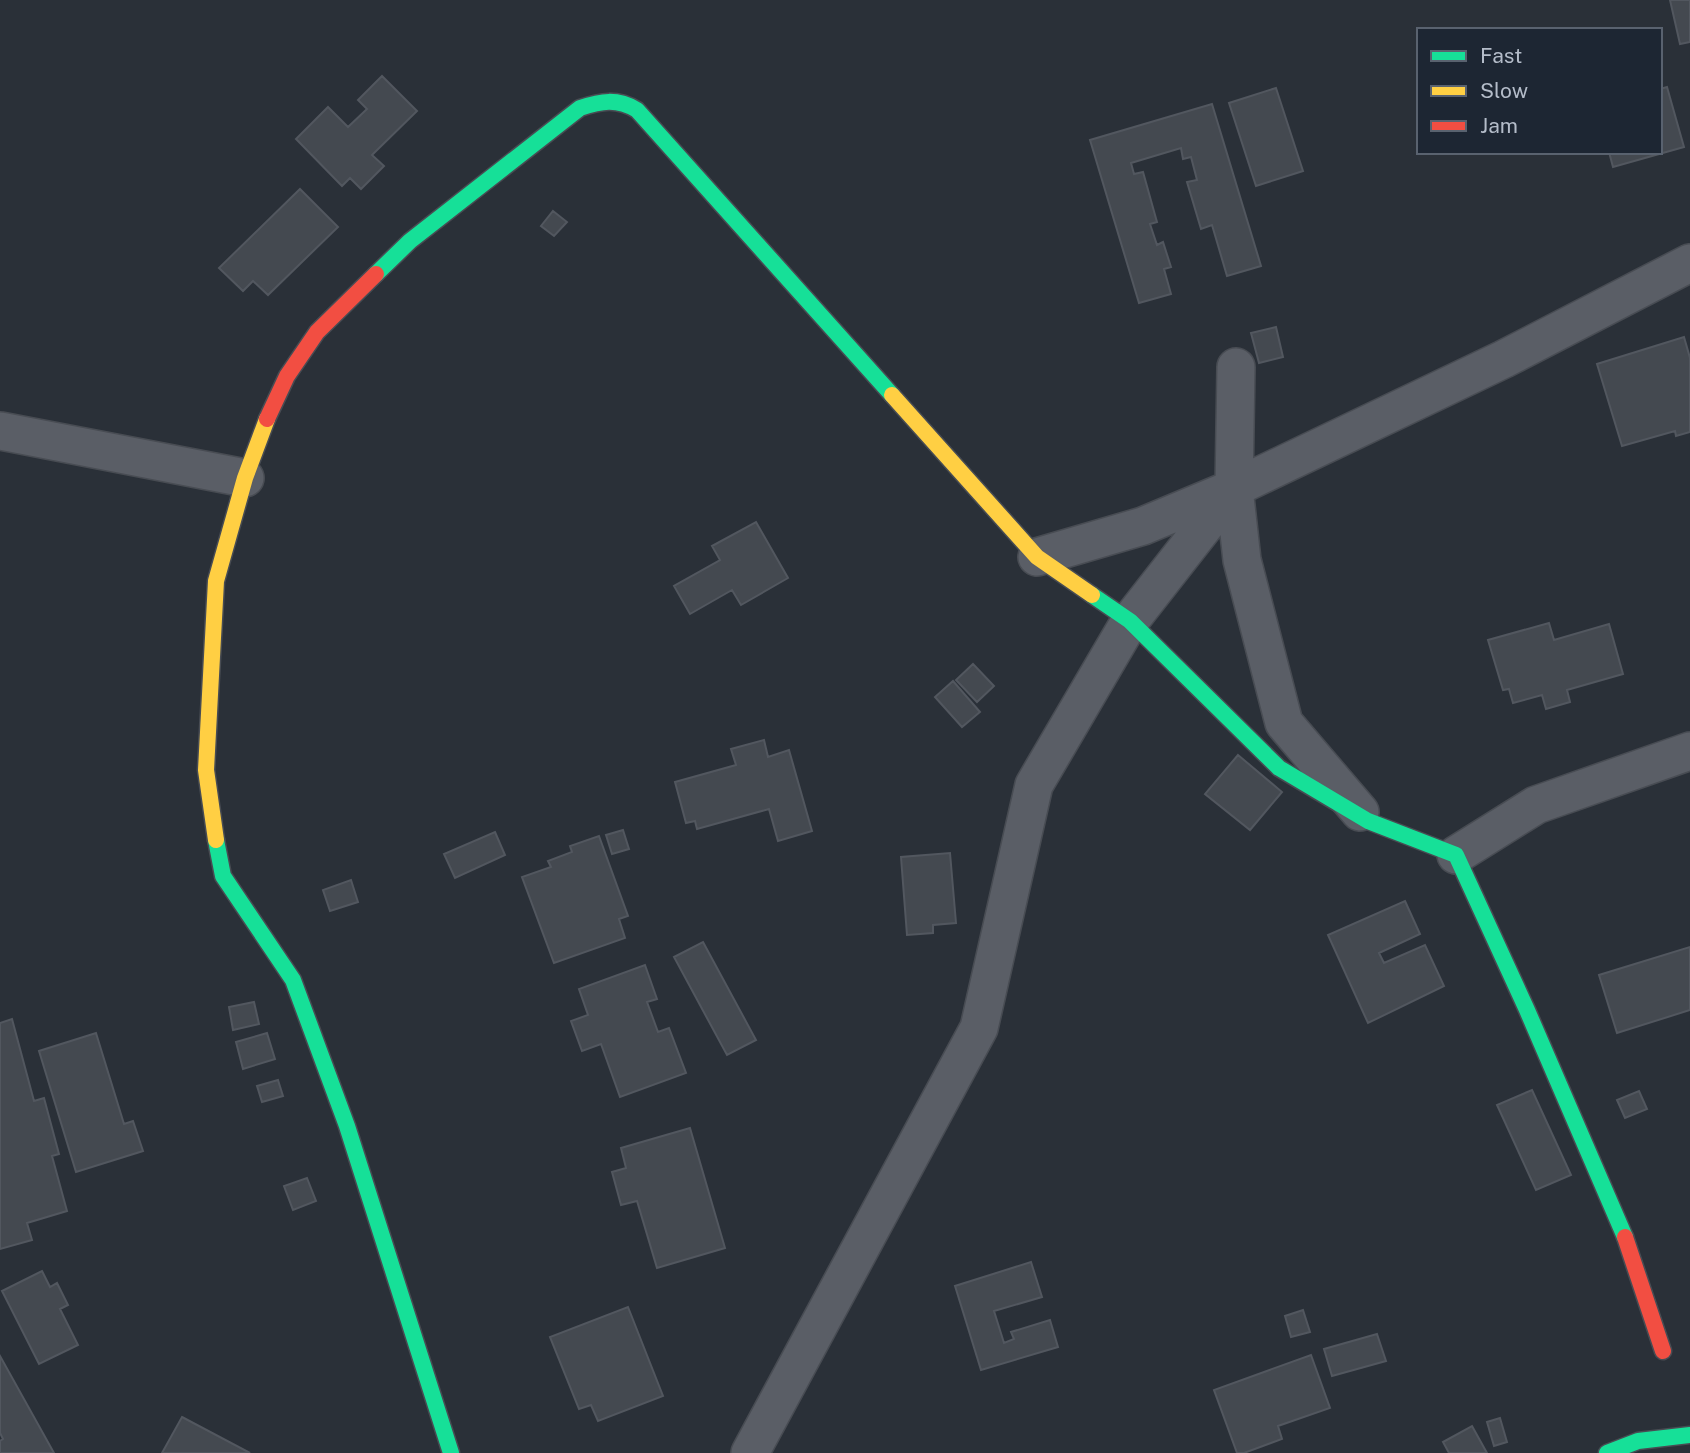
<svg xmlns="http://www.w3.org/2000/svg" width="1690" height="1453" font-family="'Public Sans',sans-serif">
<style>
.building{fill:#444950;stroke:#52575f;stroke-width:2}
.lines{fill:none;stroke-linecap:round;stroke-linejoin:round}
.street-casing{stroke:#484c53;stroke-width:40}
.fast-casing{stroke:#484c53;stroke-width:19}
.slow-casing{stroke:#484c53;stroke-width:19}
.jam-casing{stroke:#484c53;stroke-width:19}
.street{stroke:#5a5e66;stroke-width:37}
.fast{stroke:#16e098;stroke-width:16}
.slow{stroke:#ffcf43;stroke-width:16}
.jam{stroke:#f24e42;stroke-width:16}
</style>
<rect width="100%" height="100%" fill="#2a3038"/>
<!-- building -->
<path class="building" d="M 1670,0 L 1690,0 L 1690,42 L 1680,44 Z
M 382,76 L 417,111 L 372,155 L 384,166 L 361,189 L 350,178 L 342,186 L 296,139 L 328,107 L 348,127 L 367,109 L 358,100 Z
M 1667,87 L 1684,147 L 1613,167 L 1609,152 L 1660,152 L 1660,89 Z
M 1276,88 L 1303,171 L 1256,186 L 1229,103 Z
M 1212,104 L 1261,266 L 1227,276 L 1212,225 L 1201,229 L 1187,182 L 1197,180 L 1191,157 L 1183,159 L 1181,148 L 1131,163 L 1134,174 L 1143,172 L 1157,222 L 1150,224 L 1157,245 L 1163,242 L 1171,267 L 1164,269 L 1171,294 L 1139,303 L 1090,140 Z
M 300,189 L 338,227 L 268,295 L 253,281 L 243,291 L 219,268 Z
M 553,211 L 567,222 L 554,236 L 541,226 Z
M 1276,327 L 1283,357 L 1259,363 L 1251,333 Z
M 1684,337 L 1690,358 L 1690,432 L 1676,436 L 1675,431 L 1622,446 L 1597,364 Z
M 756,522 L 788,578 L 741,605 L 732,590 L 690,614 L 674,586 L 720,560 L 712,546 Z
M 1549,623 L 1554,640 L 1609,624 L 1623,674 L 1567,690 L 1570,702 L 1546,709 L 1542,695 L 1513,703 L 1509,689 L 1503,690 L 1488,640 Z
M 973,664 L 994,686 L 977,702 L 956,680 Z
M 953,681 L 980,712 L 962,727 L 935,697 Z
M 764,740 L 768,757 L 789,750 L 812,831 L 778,841 L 769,809 L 697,829 L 695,821 L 686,823 L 675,782 L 736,765 L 731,749 Z
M 1238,755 L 1282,792 L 1250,830 L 1205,794 Z
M 623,830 L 629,849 L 612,854 L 606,835 Z
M 495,832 L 505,855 L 455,878 L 444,854 Z
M 599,836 L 628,916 L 619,919 L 625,938 L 554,963 L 522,877 L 551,867 L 548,861 L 572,852 L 570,846 Z
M 950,853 L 956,923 L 933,925 L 933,933 L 907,935 L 901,857 Z
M 351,880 L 358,902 L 330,911 L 323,890 Z
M 1405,901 L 1420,934 L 1379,953 L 1384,963 L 1425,945 L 1444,986 L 1368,1023 L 1328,935 Z
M 703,942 L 756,1040 L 727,1055 L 674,957 Z
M 1690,947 L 1690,1010 L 1617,1033 L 1599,975 Z
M 645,965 L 657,999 L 647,1002 L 658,1032 L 669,1028 L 686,1073 L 620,1097 L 601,1044 L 582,1051 L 571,1021 L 588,1015 L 579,989 Z
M 254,1002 L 259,1024 L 233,1030 L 229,1007 Z
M 12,1019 L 34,1101 L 44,1098 L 59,1154 L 52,1156 L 67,1211 L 27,1223 L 32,1240 L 0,1249 L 0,1023 Z
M 96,1033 L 124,1124 L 133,1121 L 143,1151 L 76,1172 L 39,1051 Z
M 267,1033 L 275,1059 L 243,1069 L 236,1042 Z
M 278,1080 L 283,1096 L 262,1102 L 257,1086 Z
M 1532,1090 L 1571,1175 L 1536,1190 L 1497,1105 Z
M 1639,1091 L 1647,1109 L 1625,1118 L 1617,1100 Z
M 690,1128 L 725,1248 L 657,1268 L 637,1201 L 621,1205 L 612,1172 L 626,1168 L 621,1148 Z
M 307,1178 L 316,1201 L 293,1210 L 284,1186 Z
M 1031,1262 L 1042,1297 L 994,1311 L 1004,1343 L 1014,1339 L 1011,1332 L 1050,1320 L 1058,1347 L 981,1370 L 955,1286 Z
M 42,1271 L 50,1287 L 57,1283 L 68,1305 L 60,1309 L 78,1345 L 39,1364 L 2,1291 Z
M 628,1307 L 663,1396 L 598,1421 L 591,1405 L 579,1409 L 550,1337 Z
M 1303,1310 L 1310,1332 L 1291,1337 L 1285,1316 Z
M 1377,1334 L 1386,1361 L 1332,1376 L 1324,1349 Z
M 1311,1355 L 1330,1408 L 1278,1426 L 1282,1439 L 1244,1453 L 1237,1453 L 1214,1390 Z
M 0,1356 L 54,1453 L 0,1453 L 0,1441 L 3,1439 L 0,1433 Z
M 182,1417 L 250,1453 L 162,1453 Z
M 1500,1418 L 1507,1442 L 1494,1446 L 1487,1422 Z
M 1472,1426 L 1487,1453 L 1449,1453 L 1443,1442 Z"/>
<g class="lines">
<!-- street casing -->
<g class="street-casing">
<path id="street" d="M 0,431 L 245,478
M 1037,557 L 1143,526 L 1234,488 L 1236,367
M 1360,812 L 1284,723 L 1242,560 L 1234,488 L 1504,359 L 1690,263
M 1456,855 L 1536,805 L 1690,751
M 750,1453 L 979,1028 L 1034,785 L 1130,621 L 1234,488"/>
</g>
<!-- fast casing -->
<g class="fast-casing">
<path id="fast" d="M 376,274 L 410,241 L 580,108 C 601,101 617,98 637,110 L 892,395
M 1092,595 L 1130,621 L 1279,768 L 1368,821 L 1456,855 L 1527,1010 L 1625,1237
M 216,840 L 223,876 L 293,980 L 347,1126 L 451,1453
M 1607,1453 L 1638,1441 L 1690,1435"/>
</g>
<!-- slow casing -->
<g class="slow-casing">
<path id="slow" d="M 892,395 L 1037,557 L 1092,595
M 216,840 L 206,770 L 216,581 L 245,478 L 267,419"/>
</g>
<!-- jam casing -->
<g class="jam-casing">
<path id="jam" d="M 267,419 L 287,376 L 317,332 L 376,274
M 1625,1237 L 1663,1351"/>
</g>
<!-- street -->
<use href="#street" class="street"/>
<!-- fast -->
<use href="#fast" class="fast"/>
<!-- slow -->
<use href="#slow" class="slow"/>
<!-- jam -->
<use href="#jam" class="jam"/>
</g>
<!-- legend -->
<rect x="1417" y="28" width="245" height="126" fill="#1d2633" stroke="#59626f" stroke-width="2"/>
<rect x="1431" y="51" width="35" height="10" fill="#16e098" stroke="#59626f" stroke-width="2"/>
<text x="1480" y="63" font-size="21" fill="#b4bcc9">Fast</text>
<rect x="1431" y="86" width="35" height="10" fill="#ffcf43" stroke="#59626f" stroke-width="2"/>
<text x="1480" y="98" font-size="21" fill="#b4bcc9">Slow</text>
<rect x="1431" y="121" width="35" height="10" fill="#f24e42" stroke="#59626f" stroke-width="2"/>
<text x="1480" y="133" font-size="21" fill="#b4bcc9">Jam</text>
</svg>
